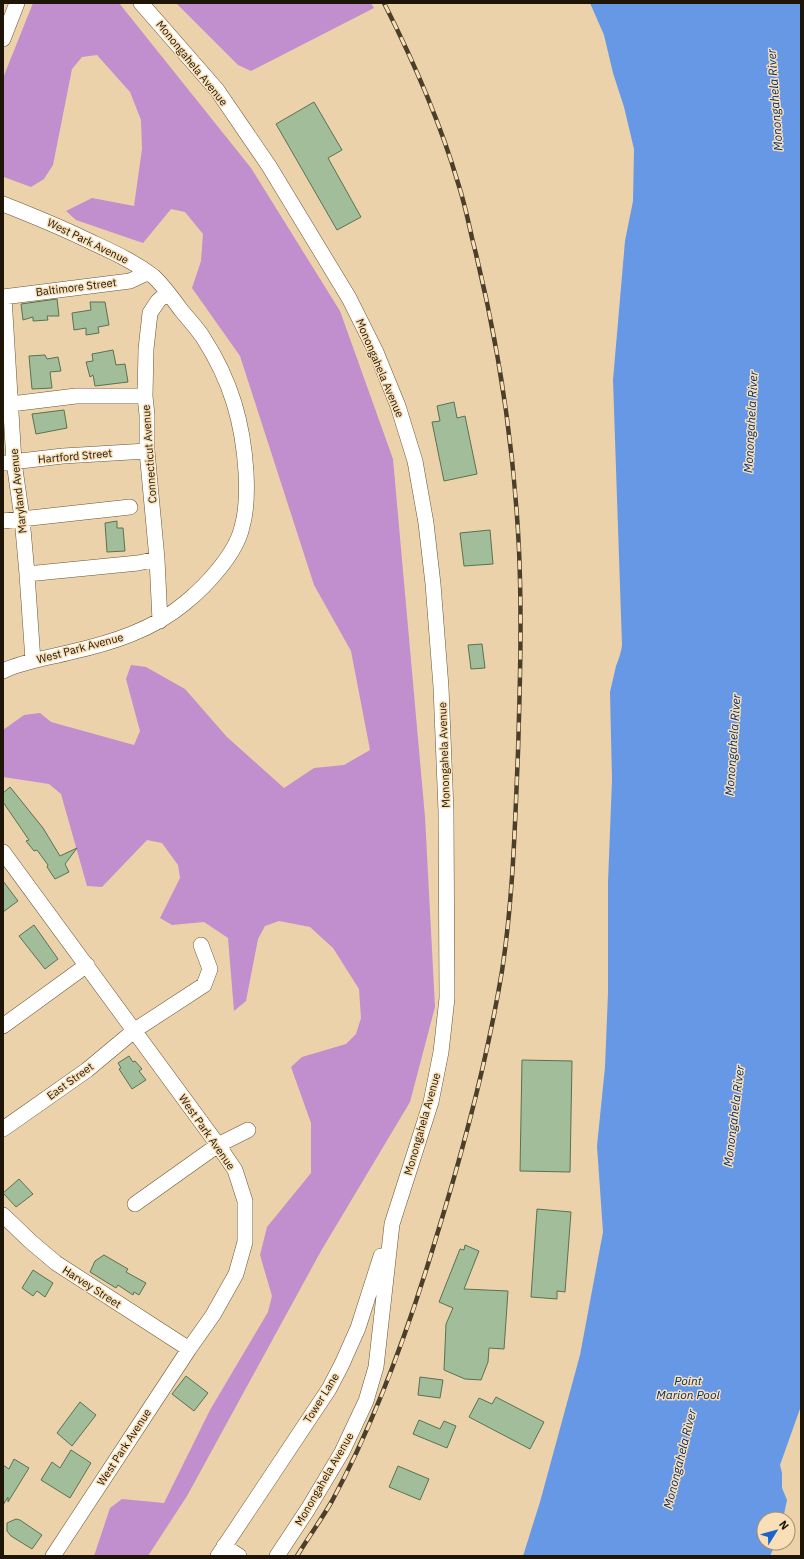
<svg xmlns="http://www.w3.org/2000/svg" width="804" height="1559" font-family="'IBM Plex Sans',sans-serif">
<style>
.green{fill:#c18ece}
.water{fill:#6798e5}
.building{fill:#a1bd99;stroke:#597251}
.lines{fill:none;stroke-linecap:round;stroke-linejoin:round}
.minor-casing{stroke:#6b5532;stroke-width:16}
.minor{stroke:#fff;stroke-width:15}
.rail-casing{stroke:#4b3f2b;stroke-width:4.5}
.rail{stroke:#f8dfb7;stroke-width:3;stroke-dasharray:9;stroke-linecap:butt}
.labels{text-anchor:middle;stroke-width:3;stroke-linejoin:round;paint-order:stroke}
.street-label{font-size:11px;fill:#1e1507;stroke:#f8dfb7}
.water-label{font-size:12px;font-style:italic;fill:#002d70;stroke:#f8dfb7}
</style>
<rect width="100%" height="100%" fill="#ebd2ab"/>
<!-- green -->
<path class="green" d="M 33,3 L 119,3 L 251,168 L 340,311 L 393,459 L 425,817 L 435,1007 L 410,1102 L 321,1251 L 187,1496 L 148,1556 L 94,1556 L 110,1508 L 122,1499 L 164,1503 L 210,1410 L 268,1312 L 272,1296 L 260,1255 L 267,1227 L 311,1173 L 311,1123 L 291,1067 L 302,1057 L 346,1044 L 356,1034 L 361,1018 L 359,989 L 333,948 L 310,927 L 279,921 L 265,926 L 258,939 L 246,1001 L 234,1011 L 228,938 L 204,922 L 172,925 L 160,918 L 180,878 L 178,865 L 162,843 L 147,840 L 102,887 L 87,886 L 61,794 L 49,784 L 3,777 L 3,730 L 24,715 L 40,713 L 51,722 L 134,745 L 140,731 L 126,679 L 131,665 L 146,667 L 185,689 L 227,737 L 284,788 L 314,768 L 344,765 L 370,750 L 351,651 L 314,585 L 240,356 L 192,288 L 201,261 L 203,234 L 185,212 L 171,209 L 143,243 L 76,220 L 66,211 L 92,198 L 134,206 L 142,149 L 141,120 L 130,92 L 97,55 L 82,57 L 72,69 L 53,165 L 44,179 L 31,187 L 4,177 L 3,174 L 3,78 Z
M 176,3 L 371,3 L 374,8 L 251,71 L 238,65 Z"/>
<!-- water -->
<path class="water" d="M 590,3 L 801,3 L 801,1406 L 780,1465 L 782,1473 L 782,1488 L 787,1500 L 783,1519 L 764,1519 L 764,1543 L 776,1543 L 770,1556 L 523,1556 L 540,1502 L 580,1355 L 603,1232 L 597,1146 L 605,1067 L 608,993 L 608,882 L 612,780 L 610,692 C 612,683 614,675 616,666 C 619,658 621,653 622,645 L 613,380 L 625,241 L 633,201 L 634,149 L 624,107 L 613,73 L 604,35 Z"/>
<!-- building -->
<path class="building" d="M 314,102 L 342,150 L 328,158 L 361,217 L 337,230 L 276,124 Z
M 57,299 L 59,316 L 47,316 L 48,320 L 33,321 L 33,317 L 23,320 L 21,304 Z
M 90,302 L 105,302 L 109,325 L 98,327 L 99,333 L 86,335 L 86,328 L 74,330 L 72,313 L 91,310 Z
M 113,350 L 116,365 L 125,364 L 128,382 L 95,386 L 93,375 L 90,377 L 86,362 L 93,361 L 92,354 Z
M 45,355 L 47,359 L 58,357 L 61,371 L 50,372 L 52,388 L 32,389 L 29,356 Z
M 454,402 L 457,418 L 465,416 L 477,474 L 444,481 L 432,422 L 440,421 L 437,406 Z
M 64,410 L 67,428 L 36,434 L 32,414 Z
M 117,521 L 117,528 L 123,528 L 125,551 L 107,552 L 105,523 Z
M 490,530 L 493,564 L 464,566 L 460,533 Z
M 482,644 L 485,668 L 471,669 L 468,645 Z
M 10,787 L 43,828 L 60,856 L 77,848 L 65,864 L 69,872 L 55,879 L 47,867 L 48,865 L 37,850 L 34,851 L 26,841 L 29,840 L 3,802 L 3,793 Z
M 3,881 L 18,901 L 3,912 Z
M 34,925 L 58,959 L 45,969 L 19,936 Z
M 129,1056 L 133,1062 L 135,1061 L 142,1069 L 139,1071 L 146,1080 L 132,1089 L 119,1069 L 121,1068 L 118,1063 Z
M 522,1060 L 572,1061 L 570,1172 L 520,1171 Z
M 19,1179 L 33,1194 L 16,1207 L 3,1193 Z
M 537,1209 L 571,1212 L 565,1292 L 557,1291 L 557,1299 L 531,1297 Z
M 465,1245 L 479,1251 L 464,1289 L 508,1291 L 504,1349 L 489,1348 L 488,1362 L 481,1380 L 465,1379 L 444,1370 L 446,1324 L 453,1308 L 439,1302 L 460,1249 L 464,1250 Z
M 104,1255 L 128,1269 L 126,1272 L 146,1283 L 139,1295 L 134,1292 L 133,1295 L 118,1285 L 116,1288 L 90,1272 L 95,1261 Z
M 33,1270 L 53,1283 L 45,1297 L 37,1291 L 33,1296 L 22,1288 Z
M 186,1376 L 208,1393 L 194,1411 L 172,1394 Z
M 420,1377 L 443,1380 L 440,1398 L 418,1395 Z
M 496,1397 L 544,1422 L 530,1449 L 469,1417 L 479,1398 L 492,1404 Z
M 80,1402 L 96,1415 L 72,1446 L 57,1433 Z
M 419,1420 L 440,1429 L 444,1421 L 456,1426 L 447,1448 L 413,1434 Z
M 71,1450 L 91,1463 L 70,1498 L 41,1480 L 52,1462 L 60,1468 Z
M 14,1459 L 29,1468 L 8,1502 L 8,1497 L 3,1505 L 3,1465 L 9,1469 Z
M 398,1466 L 429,1479 L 420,1500 L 389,1487 Z
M 16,1519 L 20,1520 L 42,1535 L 32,1549 L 11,1536 L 7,1531 L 7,1523 Z"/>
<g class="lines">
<!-- minor casing -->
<g class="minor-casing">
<path id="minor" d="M 141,3 L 217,90 L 269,166 L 349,298 L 376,352 L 398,406 L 415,461 L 426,523 L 433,584 L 441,687 L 446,811 L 447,998 L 441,1052 L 431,1102 L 392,1224 L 376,1367 L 366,1401 L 342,1452 L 308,1509 L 277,1556
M 3,39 L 17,3
M 3,204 C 31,215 58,226 85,239 C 108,250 132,260 153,276 C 163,285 173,299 181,310 C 189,320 198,329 204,339 C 231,381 243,423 246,472 C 247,490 247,510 242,527 C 236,554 206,586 185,603 C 153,630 111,643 71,652 C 48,658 24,661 3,671
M 3,297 L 130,281 L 147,273
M 4,297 L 14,462 L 22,518 L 27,574 L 33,661
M 3,405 L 76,396 L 145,396
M 3,463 L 63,456 L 147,451
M 3,521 L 130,507
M 27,574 L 138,563 L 157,559
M 160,621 L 157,559 L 147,451 L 147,415 L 145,396 L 146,349 L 150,313 L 158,301 L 167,293
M 3,852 L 218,1145 L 235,1170 L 245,1201 L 245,1242 L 236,1274 L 213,1315 L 189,1349 L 53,1556
M 3,1026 L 87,965
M 3,1129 L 87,1070 L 135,1030 L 204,985 L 210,969 L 201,945
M 135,1204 L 218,1145 L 248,1130
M 3,1215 L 30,1241 L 56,1263 L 189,1349
M 224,1546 L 239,1556
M 218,1556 L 329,1389 L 342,1364 L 358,1328 L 381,1256"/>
</g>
<!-- minor -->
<use href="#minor" class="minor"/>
<!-- rail casing -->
<g class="rail-casing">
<path id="rail" d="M 297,1556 C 308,1538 321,1520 332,1501 C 377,1418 409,1328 436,1238 C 463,1151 487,1061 502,971 C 513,899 515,825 518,752 C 520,685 522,617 519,550 C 514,445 498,340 472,238 C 468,220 464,201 458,183 C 440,122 413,60 384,3"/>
</g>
<!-- rail -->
<use href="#rail" class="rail"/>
</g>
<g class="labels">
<!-- street labels -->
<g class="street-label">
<text transform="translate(192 63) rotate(51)" y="4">Monongahela Avenue</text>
<text transform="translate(88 241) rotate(26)" y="4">West Park Avenue</text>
<text transform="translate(76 287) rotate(-7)" y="4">Baltimore Street</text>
<text transform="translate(380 368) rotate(67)" y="4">Monongahela Avenue</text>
<text transform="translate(149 454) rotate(-94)" y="4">Connecticut Avenue</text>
<text transform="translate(75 456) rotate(-5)" y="4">Hartford Street</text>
<text transform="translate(18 491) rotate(-96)" y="4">Maryland Avenue</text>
<text transform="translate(80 648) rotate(-15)" y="4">West Park Avenue</text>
<text transform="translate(444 755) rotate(-92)" y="4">Monongahela Avenue</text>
<text transform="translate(70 1081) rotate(-36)" y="4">East Street</text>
<text transform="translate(422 1124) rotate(-74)" y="4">Monongahela Avenue</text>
<text transform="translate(207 1132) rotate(55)" y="4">West Park Avenue</text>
<text transform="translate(92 1287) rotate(33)" y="4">Harvey Street</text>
<text transform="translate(321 1398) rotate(-58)" y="4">Tower Lane</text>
<text transform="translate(124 1447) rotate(-57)" y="4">West Park Avenue</text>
<text transform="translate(324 1479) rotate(-60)" y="4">Monongahela Avenue</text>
</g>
<!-- water labels -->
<g class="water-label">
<text transform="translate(775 100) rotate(-94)" y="4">Monongahela River</text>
<text transform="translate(751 422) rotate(-87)" y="4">Monongahela River</text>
<text transform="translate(733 745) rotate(-86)" y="4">Monongahela River</text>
<text transform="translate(734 1116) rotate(-83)" y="4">Monongahela River</text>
<text x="688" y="1385">Point<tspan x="688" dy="14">Marion Pool</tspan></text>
<text transform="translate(680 1459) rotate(-76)" y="4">Monongahela River</text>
</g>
</g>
<!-- border -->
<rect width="804" height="1559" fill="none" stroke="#1e1507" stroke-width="8"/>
<!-- north arrow -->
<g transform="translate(776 1531) rotate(53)"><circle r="19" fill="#f8dfb7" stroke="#a18e71"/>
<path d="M0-3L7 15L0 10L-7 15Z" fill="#1a64cf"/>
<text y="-6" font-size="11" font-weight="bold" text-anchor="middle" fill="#1e1507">N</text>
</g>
</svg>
